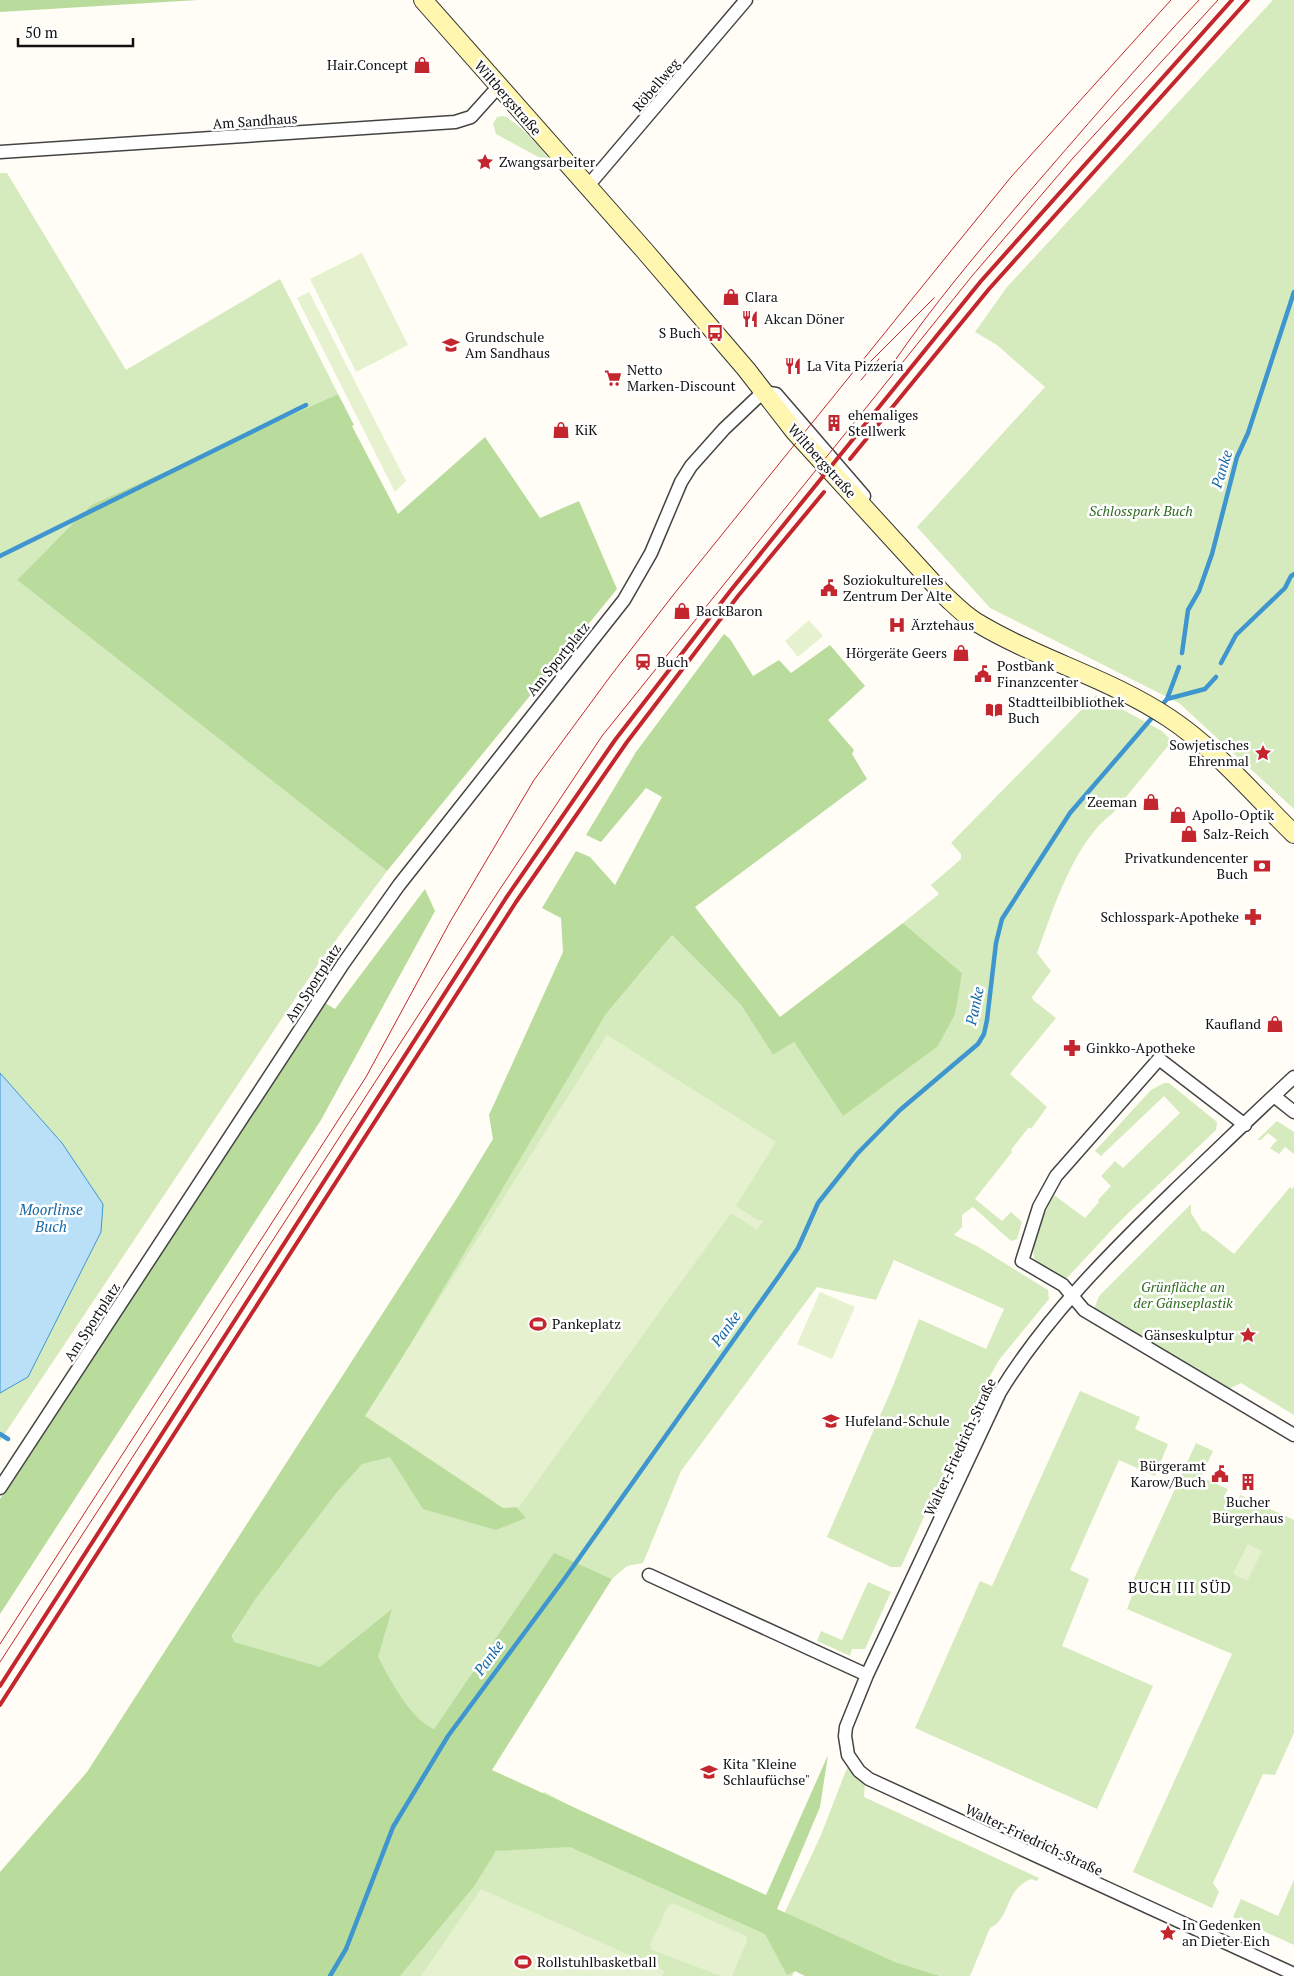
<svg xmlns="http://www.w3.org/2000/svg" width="1294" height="1976" font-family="'PT Serif',serif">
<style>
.green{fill:#d5ebbd}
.forest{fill:#b9dc9c}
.pitch{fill:#e6f2cf}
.water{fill:#b9e0f7;stroke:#3f96cf}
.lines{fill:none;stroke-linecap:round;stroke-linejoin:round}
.stream{stroke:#3f96cf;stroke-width:4.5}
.street-casing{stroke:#444;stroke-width:15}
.secondary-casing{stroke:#333;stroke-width:20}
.street{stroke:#fff;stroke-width:12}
.secondary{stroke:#fff6b0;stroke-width:18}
.tram{stroke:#c4262e;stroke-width:1}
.rail{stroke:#c4262e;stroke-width:4}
.labels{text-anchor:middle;stroke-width:5;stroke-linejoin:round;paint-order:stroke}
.poi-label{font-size:14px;fill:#111;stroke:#fff;text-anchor:start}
.street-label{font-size:14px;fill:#111;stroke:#fff}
.park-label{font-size:14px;font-style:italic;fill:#2f6b1f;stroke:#fff}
.water-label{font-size:15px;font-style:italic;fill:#1768a6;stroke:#fff}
.neighbourhood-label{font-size:15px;letter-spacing:1px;fill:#111;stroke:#fff}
</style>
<rect width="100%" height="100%" fill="#fffdf5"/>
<!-- green -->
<path class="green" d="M 1273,0 L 1294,0 L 1294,809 L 1179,703 L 990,608 L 917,527 L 1045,387 L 997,345 L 975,332 L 1007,287 Z
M 502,116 C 513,117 548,153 551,164 L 496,134 L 493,124 L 497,117 Z
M 0,173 L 7,173 L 126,370 L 280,279 L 338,394 L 91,505 L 17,580 L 387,871 L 319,963 L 0,1441 L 0,1393 L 28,1377 L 101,1232 L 62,1143 L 0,1073 Z
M 1096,695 L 1162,731 L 1172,741 L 1113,813 C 1074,841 1053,910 1037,953 L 1051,971 L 1032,997 L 1033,1000 L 1056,1018 L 1010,1074 L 1047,1107 L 1031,1129 L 1029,1127 L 1011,1150 L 1012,1152 L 975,1199 L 1002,1221 L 1011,1212 L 1022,1222 L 1017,1239 L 1011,1241 L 973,1207 L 962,1215 L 962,1227 L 954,1235 L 977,1246 L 1048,1290 L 1049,1299 L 999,1360 L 981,1392 L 901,1567 L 891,1567 L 827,1537 L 893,1386 L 919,1319 L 986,1349 L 1004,1309 L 894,1260 L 876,1300 L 817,1287 L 681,1471 L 643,1563 L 627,1566 L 612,1579 L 554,1554 L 434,1729 L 229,1642 L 606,1014 L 672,935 L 741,1005 L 773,1055 L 794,1042 L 843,1116 L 962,973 L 903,923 L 939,894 L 931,885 L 961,859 L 961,854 L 951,843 Z
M 1164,1083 L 1169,1083 L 1217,1122 L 1216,1130 L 1120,1221 L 1066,1279 C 1058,1275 1041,1270 1036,1261 C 1026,1246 1047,1209 1054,1195 L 1085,1218 L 1099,1202 L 1098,1200 L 1111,1186 L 1101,1176 L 1115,1161 L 1123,1168 L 1180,1113 L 1164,1096 L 1101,1156 L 1095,1151 L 1151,1090 Z
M 1277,1121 L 1294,1132 L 1294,1154 L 1285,1147 L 1279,1154 L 1270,1148 L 1277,1140 L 1268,1133 L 1261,1140 L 1257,1140 Z
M 1294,1186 L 1294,1415 L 1241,1383 L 1229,1389 L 1094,1309 L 1099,1296 L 1191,1204 L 1191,1213 L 1203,1232 L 1205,1231 L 1234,1254 L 1290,1187 L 1292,1189 Z
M 1080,1391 L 1140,1417 L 1135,1429 L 1168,1444 L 1155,1476 L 1119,1460 L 1070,1570 L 1089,1579 L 1062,1646 L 1153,1686 L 1097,1809 L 915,1728 L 980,1581 L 992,1586 Z
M 1196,1443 L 1213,1451 L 1201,1477 L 1228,1489 L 1225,1495 L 1237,1501 L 1240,1495 L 1294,1520 L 1294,1733 L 1275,1775 L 1263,1774 L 1213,1883 L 1219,1892 L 1212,1908 L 1133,1872 L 1232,1654 L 1127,1609 L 1132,1596 L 1127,1594 Z
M 868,1582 L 891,1592 L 865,1649 L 852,1649 L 850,1656 L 817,1641 L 821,1631 L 842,1640 Z
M 847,1768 L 865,1784 L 864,1797 L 1039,1878 L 1037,1881 L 1031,1879 C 1004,1890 1011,1919 990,1928 L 970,1976 L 940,1976 L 895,1962 L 784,1914 L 821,1835 Z
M 544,1792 L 762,1905 L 795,1971 L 792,1976 L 395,1976 Z
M 1294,1880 L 1294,1945 L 1233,1917 L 1241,1899 L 1278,1916 Z"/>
<!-- forest -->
<path class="forest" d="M 0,0 L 198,0 L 0,12 Z
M 338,394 L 354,425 L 352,426 L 398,514 L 485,437 L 540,518 L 579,501 L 617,589 L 387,871 L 17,580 L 91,505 Z
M 724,634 L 730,639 L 753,676 L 779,660 L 791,673 L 830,645 L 865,686 L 828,720 L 854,750 L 852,754 L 867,779 L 695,907 L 780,1017 L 903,923 L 962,973 L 955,1014 L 938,1046 L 843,1116 L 794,1042 L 773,1055 L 741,1005 L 672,935 L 606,1014 L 395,1370 L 526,1518 L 496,1530 L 423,1509 L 390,1457 L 362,1464 L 337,1492 L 256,1598 L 232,1636 L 234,1642 L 320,1667 L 392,1609 L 378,1657 C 390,1679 410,1719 434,1729 L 554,1553 L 612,1579 L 492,1770 L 766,1895 L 828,1755 L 820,1807 L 777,1909 L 895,1962 L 940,1976 L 805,1976 L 795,1971 L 787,1975 L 765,1934 L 570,1847 L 496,1851 L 475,1885 L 400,1976 L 0,1976 L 0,1872 L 87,1772 L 457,1198 L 493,1139 L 489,1115 L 563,952 L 561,918 L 542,908 L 576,851 L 590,857 L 615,885 L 662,797 L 646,788 L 601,842 L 586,835 L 636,752 Z
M 425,889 L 435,911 L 321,1120 L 0,1614 L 0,1499 L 325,1003 L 335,1009 Z"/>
<!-- pitch -->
<path class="pitch" d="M 362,253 L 408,345 L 356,372 L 310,279 Z
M 309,292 L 406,481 L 395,492 L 297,298 Z
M 809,620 L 823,636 L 798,657 L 785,641 Z
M 607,1035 L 776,1142 L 736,1206 L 758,1220 L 764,1220 L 756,1231 L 753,1227 L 731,1213 L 519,1507 L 503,1508 L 365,1416 Z
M 820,1292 L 855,1307 L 832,1359 L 797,1344 Z
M 1248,1544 L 1262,1551 L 1247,1581 L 1233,1574 Z
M 481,1889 L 665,1971 L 662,1976 L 421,1976 Z
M 673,1903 L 746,1936 L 747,1941 L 732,1976 L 721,1976 L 652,1950 L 650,1945 L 668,1906 Z"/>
<!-- water -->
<path class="water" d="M 0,1073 L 62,1143 L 103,1204 L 101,1232 L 28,1377 L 0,1393 Z"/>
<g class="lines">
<!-- stream -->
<path class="stream" d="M 0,556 L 306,405
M 1182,653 L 1188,610 L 1199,591 L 1212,554 L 1237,457 L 1248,433 L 1294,292
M 1221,663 L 1236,635 L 1285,588 L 1291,576 L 1294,574
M 1167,699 L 1205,689 L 1216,677
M 1162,705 L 1167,699 L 1179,667
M 0,1434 L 8,1439
M 330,1976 L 346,1949 L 393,1827 L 448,1736 L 565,1578 L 779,1276 L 798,1248 L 818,1203 L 857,1154 L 900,1110 L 978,1044 L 984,1034 L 987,1020 L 996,943 L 1002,919 L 1070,813 L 1151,719"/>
<!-- street casing -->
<g class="street-casing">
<path id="street" d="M 0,152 L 455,122 L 471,117 L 498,87
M 587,187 L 746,0
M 1294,1077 C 1253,1115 1213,1154 1173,1192 C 1110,1253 1046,1317 1000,1392 L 867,1675 L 846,1727 L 845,1736 L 848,1755 L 859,1771 L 869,1779 L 1294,1974
M 1274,1096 L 1294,1112
M 1245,1125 L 1159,1059 L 1056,1176 L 1039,1207 L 1022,1261 L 1063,1285 L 1084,1310 L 1294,1435
M 0,1488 L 343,964 L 399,885 L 624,600 L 651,553 L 681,482 L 691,466 L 724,429 L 763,392 L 776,394 L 864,496
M 649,1575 L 867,1675"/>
</g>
<!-- secondary casing -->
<g class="secondary-casing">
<path id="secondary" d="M 423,0 L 644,250 L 746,369 L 795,432 L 944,595 C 954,604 964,615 976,622 C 1037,659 1109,678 1169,718 C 1216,749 1254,795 1294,834"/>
</g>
<!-- street -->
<use href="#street" class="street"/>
<!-- secondary -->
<use href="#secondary" class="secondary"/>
<!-- tram -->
<path class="tram" d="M 870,362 L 934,298
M 894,362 C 933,305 978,252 1023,199 C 1081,132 1138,65 1199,0
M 861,380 L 879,359
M 0,1644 L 366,1077 L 450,922 L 534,780 L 612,674 L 674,594 L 946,257 L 1011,177 L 1171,0
M 0,1662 L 498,892 L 602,736 L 972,276 L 1073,158 L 1218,0"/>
<!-- rail -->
<path class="rail" d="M 850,459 L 989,289 L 1248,0
M 0,1686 L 506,898 L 615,740 L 731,590 L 981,281 L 1232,0
M 0,1705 L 516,902 L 627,742 L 738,596 L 824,492"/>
</g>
<!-- icons -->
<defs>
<g id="shop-bare" transform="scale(1.35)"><path d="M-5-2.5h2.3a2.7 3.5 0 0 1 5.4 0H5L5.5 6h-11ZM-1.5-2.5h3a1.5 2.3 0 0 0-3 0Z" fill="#c4262e" stroke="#fff" stroke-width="2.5" paint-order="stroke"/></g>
<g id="sight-bare" transform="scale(1.35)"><path d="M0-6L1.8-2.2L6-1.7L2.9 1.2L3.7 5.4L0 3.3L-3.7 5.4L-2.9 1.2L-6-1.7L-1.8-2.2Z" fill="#c4262e" stroke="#fff" stroke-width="2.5" paint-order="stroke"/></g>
<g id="restaurant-bare" transform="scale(1.35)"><path d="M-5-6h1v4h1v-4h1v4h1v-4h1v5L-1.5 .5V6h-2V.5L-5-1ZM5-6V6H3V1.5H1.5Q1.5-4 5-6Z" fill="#c4262e" stroke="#fff" stroke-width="2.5" paint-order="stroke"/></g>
<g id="bus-bare" transform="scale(1.35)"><path d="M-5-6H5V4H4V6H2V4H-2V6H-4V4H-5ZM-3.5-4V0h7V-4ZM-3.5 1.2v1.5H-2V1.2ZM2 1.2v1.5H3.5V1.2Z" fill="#c4262e" stroke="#fff" stroke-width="2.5" paint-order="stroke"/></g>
<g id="school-bare" transform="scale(1.35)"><path d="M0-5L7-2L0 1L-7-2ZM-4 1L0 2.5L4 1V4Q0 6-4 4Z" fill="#c4262e" stroke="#fff" stroke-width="2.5" paint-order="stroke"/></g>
<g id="supermarket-bare" transform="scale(1.35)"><path d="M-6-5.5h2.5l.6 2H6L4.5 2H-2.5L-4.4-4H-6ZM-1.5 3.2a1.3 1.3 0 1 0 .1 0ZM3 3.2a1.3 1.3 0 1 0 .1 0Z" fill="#c4262e" stroke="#fff" stroke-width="2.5" paint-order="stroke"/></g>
<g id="building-bare" transform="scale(1.35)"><path d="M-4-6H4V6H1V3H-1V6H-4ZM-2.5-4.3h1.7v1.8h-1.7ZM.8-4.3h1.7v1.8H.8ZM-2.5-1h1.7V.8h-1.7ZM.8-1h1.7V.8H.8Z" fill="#c4262e" stroke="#fff" stroke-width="2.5" paint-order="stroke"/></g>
<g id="civic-bare" transform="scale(1.35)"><path d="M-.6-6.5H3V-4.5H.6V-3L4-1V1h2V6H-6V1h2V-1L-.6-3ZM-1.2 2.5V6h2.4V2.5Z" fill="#c4262e" stroke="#fff" stroke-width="2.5" paint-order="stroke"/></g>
<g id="hospital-bare" transform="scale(1.35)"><path d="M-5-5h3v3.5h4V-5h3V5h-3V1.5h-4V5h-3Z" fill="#c4262e" stroke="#fff" stroke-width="2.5" paint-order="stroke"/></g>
<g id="station-bare" transform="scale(1.35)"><path d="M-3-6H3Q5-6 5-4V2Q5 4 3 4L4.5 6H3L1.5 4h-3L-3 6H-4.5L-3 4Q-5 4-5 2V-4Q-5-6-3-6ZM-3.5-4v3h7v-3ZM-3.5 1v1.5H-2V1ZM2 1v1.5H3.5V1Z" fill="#c4262e" stroke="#fff" stroke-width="2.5" paint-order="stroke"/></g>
<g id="library-bare" transform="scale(1.35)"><path d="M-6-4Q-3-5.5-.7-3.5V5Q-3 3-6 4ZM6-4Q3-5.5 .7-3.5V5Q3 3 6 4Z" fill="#c4262e" stroke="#fff" stroke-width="2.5" paint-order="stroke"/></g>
<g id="bank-bare" transform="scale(1.35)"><path d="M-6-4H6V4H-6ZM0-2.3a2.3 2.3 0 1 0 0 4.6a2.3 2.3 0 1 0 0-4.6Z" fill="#c4262e" stroke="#fff" stroke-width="2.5" paint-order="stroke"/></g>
<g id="pharmacy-bare" transform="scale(1.35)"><path d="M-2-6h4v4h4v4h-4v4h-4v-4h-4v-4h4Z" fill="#c4262e" stroke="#fff" stroke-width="2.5" paint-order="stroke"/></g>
<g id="stadium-bare" transform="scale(1.35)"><path d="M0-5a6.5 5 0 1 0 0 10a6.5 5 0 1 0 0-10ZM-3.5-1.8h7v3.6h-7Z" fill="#c4262e" stroke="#fff" stroke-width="2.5" paint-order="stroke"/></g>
</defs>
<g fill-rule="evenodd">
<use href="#shop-bare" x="422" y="65"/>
<use href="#sight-bare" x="485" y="162"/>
<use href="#shop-bare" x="731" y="297"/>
<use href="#restaurant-bare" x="750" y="319"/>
<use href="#bus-bare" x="715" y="333"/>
<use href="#school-bare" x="451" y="345"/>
<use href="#restaurant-bare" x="793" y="366"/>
<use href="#supermarket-bare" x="613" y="378"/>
<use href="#building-bare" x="834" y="423"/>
<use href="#shop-bare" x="561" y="430"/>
<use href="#civic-bare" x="829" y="588"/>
<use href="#shop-bare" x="682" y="611"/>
<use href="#hospital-bare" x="897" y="625"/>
<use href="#shop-bare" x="961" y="653"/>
<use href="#station-bare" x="643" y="662"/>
<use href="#civic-bare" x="983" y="674"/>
<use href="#library-bare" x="994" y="710"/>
<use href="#sight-bare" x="1263" y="753"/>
<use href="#shop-bare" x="1151" y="802"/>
<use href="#shop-bare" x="1178" y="815"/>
<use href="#shop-bare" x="1189" y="834"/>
<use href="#bank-bare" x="1262" y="866"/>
<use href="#pharmacy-bare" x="1253" y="917"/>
<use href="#shop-bare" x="1275" y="1024"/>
<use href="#pharmacy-bare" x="1072" y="1048"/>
<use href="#stadium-bare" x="538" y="1324"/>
<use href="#sight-bare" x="1248" y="1335"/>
<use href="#school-bare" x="831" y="1421"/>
<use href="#civic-bare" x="1220" y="1474"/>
<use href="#building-bare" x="1248" y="1482"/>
<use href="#school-bare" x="709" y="1772"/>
<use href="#sight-bare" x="1168" y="1933"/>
<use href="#stadium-bare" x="523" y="1962"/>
</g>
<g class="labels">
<!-- poi labels -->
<g class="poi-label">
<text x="408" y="70" text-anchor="end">Hair.Concept</text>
<text x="499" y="167">Zwangsarbeiter</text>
<text x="745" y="302">Clara</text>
<text x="764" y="324">Akcan Döner</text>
<text x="701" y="338" text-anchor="end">S Buch</text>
<text x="465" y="342">Grundschule<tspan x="465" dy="16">Am Sandhaus</tspan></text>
<text x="807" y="371">La Vita Pizzeria</text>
<text x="627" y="375">Netto<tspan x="627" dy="16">Marken-Discount</tspan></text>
<text x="848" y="420">ehemaliges<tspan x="848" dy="16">Stellwerk</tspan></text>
<text x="575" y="435">KiK</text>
<text x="843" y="585">Soziokulturelles<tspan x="843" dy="16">Zentrum Der Alte</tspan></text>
<text x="696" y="616">BackBaron</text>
<text x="911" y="630">Ärztehaus</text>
<text x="947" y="658" text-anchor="end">Hörgeräte Geers</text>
<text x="657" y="667">Buch</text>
<text x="997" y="671">Postbank<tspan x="997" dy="16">Finanzcenter</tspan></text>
<text x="1008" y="707">Stadtteilbibliothek<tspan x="1008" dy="16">Buch</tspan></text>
<text x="1249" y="750" text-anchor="end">Sowjetisches<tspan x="1249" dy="16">Ehrenmal</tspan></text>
<text x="1137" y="807" text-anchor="end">Zeeman</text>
<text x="1192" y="820">Apollo-Optik</text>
<text x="1203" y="839">Salz-Reich</text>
<text x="1248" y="863" text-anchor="end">Privatkundencenter<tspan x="1248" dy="16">Buch</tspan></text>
<text x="1239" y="922" text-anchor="end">Schlosspark-Apotheke</text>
<text x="1261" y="1029" text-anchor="end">Kaufland</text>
<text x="1086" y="1053">Ginkko-Apotheke</text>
<text x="552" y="1329">Pankeplatz</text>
<text x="1234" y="1340" text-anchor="end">Gänseskulptur</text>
<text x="845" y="1426">Hufeland-Schule</text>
<text x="1206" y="1471" text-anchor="end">Bürgeramt<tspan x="1206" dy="16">Karow/Buch</tspan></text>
<text x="1248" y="1507" text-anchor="middle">Bucher<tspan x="1248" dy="16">Bürgerhaus</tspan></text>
<text x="723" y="1769">Kita "Kleine<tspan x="723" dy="16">Schlaufüchse"</tspan></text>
<text x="1182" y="1930">In Gedenken<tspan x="1182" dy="16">an Dieter Eich</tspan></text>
<text x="537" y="1967">Rollstuhlbasketball</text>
</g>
<!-- street labels -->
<g class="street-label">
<text transform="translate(656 85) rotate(-50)" y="5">Röbellweg</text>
<text transform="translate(508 98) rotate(49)" y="5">Wiltbergstraße</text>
<text transform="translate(255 121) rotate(-4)" y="5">Am Sandhaus</text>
<text transform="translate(822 461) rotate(48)" y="5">Wiltbergstraße</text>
<text transform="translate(558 659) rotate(-51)" y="5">Am Sportplatz</text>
<text transform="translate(313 983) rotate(-57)" y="5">Am Sportplatz</text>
<text transform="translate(92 1322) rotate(-57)" y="5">Am Sportplatz</text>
<text transform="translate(960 1447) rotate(-65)" y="5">Walter-Friedrich-Straße</text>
<text transform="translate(1034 1840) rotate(25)" y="5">Walter-Friedrich-Straße</text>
</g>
<!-- park labels -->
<g class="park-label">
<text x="1141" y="516">Schlosspark Buch</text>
<text x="1183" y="1292">Grünfläche an<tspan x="1183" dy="16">der Gänseplastik</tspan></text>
</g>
<!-- water labels -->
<g class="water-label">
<text transform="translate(1222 469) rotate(-73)" y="5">Panke</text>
<text transform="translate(975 1006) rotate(-78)" y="5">Panke</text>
<text x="51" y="1215">Moorlinse<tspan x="51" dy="17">Buch</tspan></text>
<text transform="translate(726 1329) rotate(-54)" y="5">Panke</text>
<text transform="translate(489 1658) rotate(-54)" y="5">Panke</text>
</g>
<!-- neighbourhood labels -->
<g class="neighbourhood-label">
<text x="1180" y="1593">BUCH III SÜD</text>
</g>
</g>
<!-- scale -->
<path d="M18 38v8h115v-8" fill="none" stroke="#111111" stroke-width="2.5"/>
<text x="25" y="38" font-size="15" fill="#111111" stroke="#ffffff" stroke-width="4" paint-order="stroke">50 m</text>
</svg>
